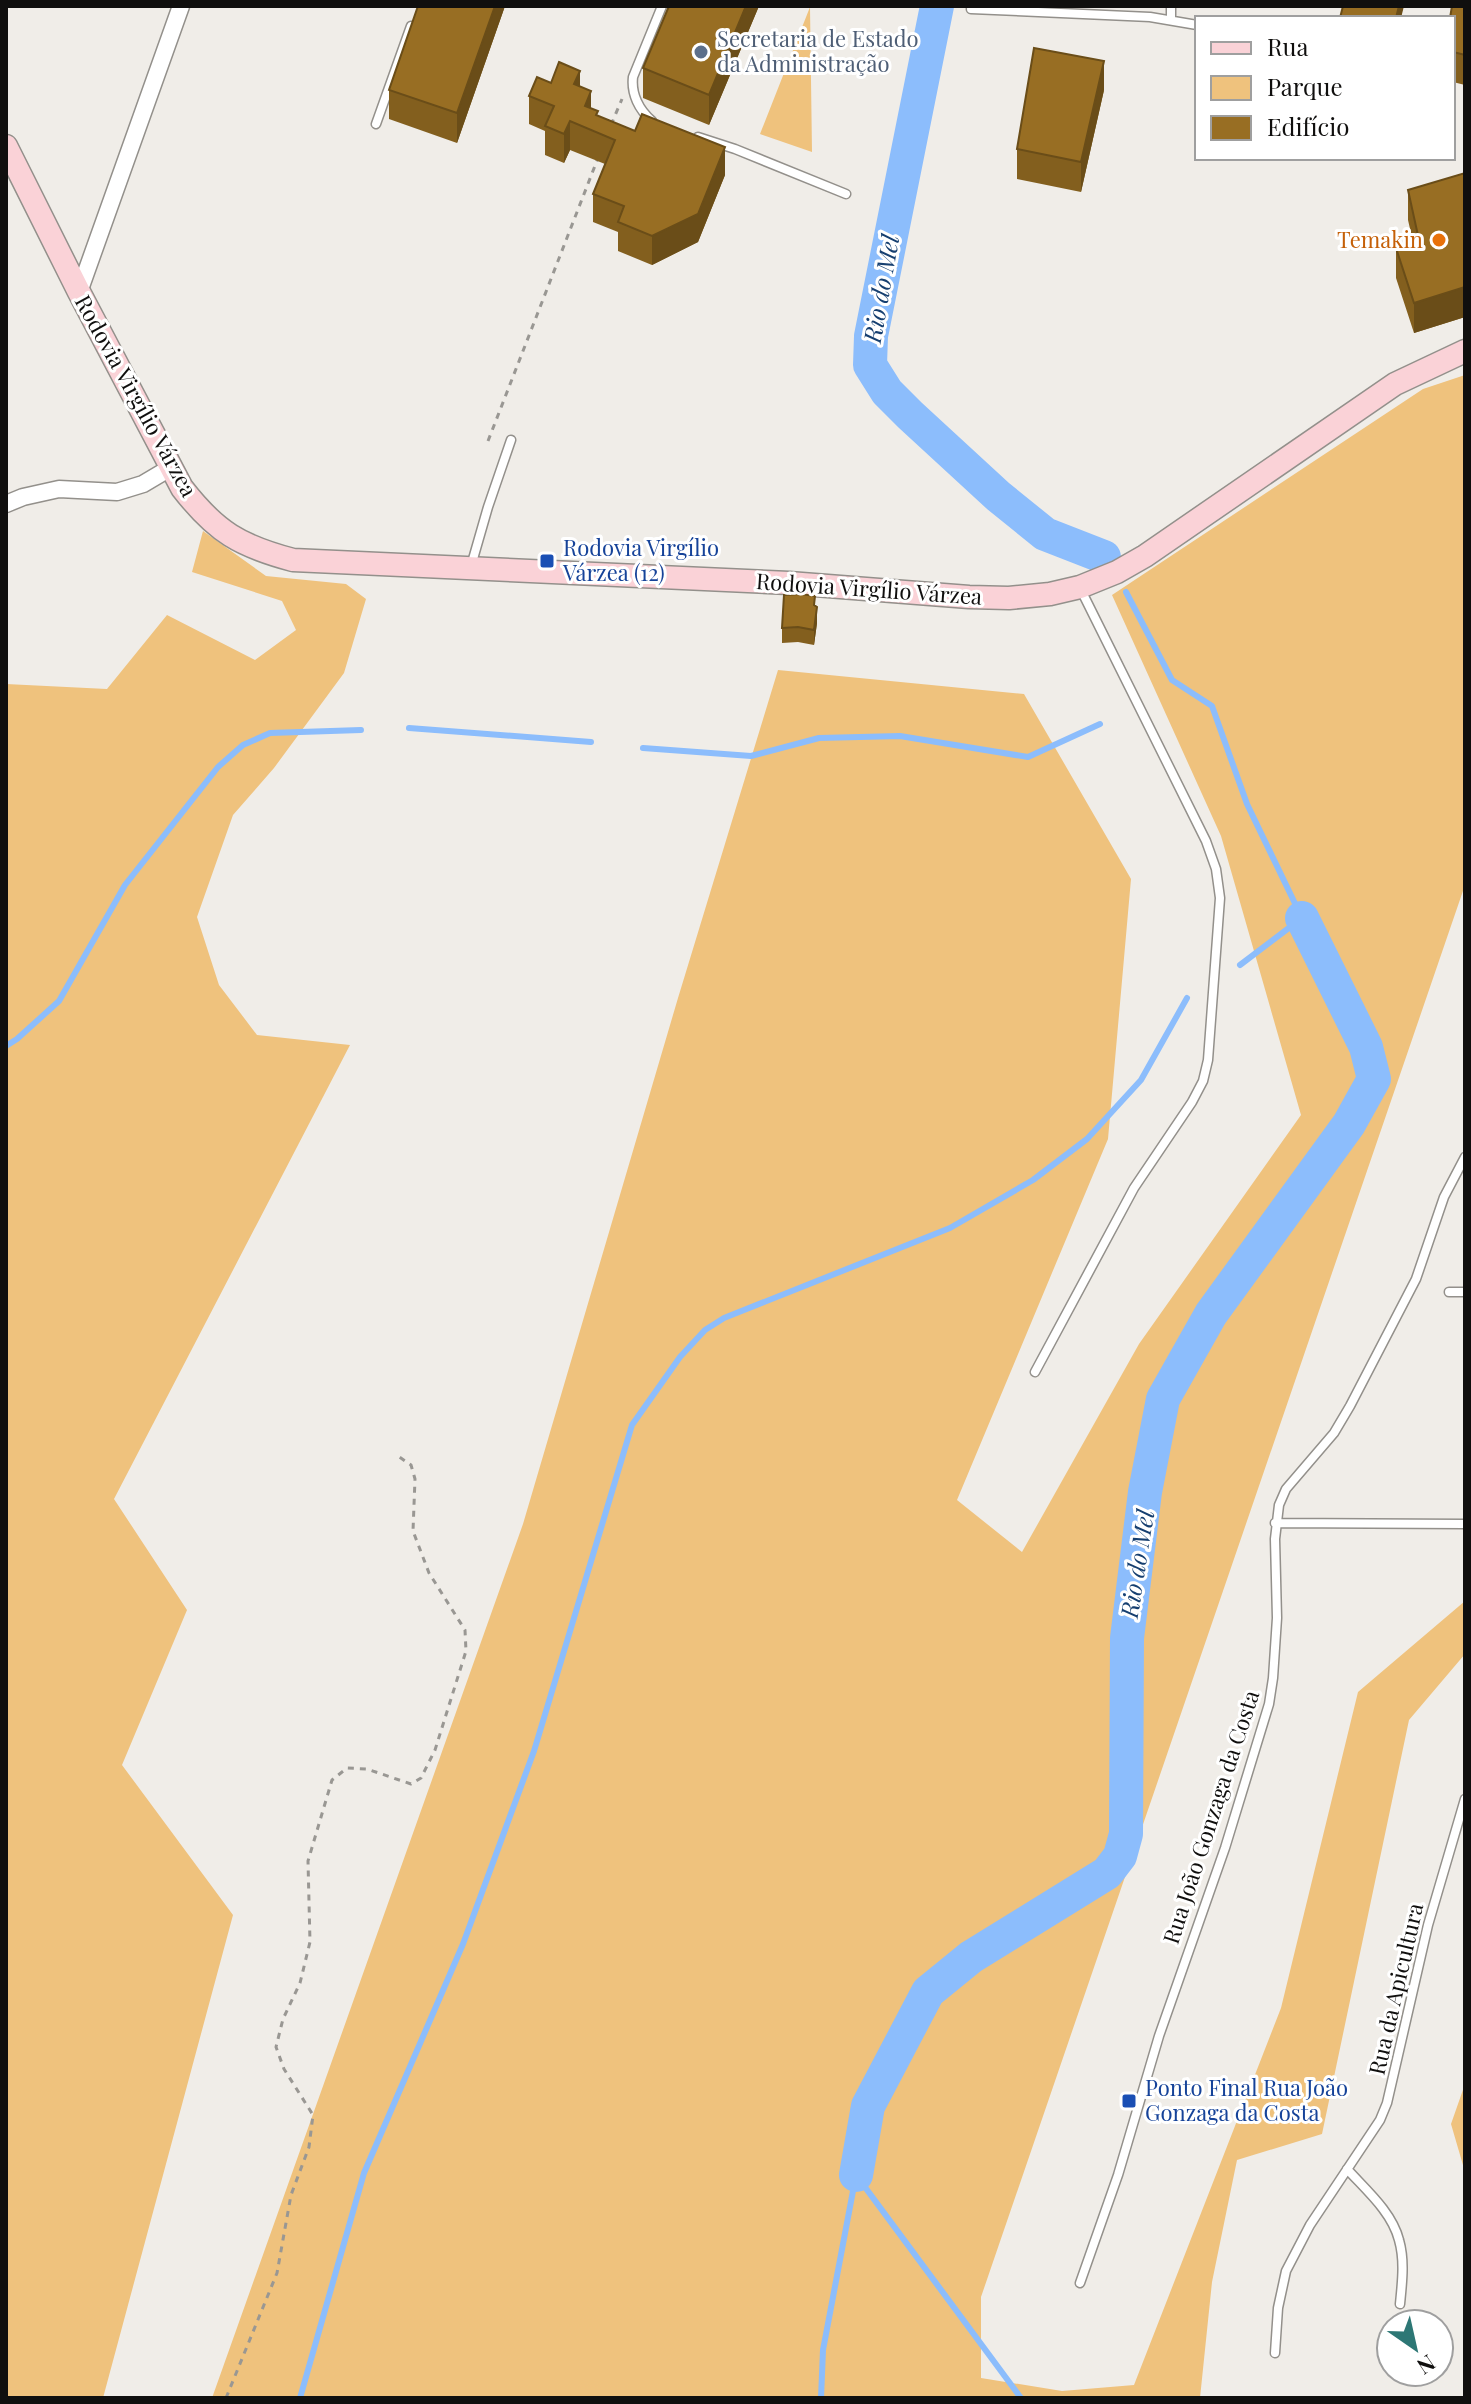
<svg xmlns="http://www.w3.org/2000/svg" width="1471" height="2404" font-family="'Playfair Display',serif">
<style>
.green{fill:#efc27d}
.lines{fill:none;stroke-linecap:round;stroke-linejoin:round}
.stream{stroke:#8cbdfc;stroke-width:6}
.river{stroke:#8cbdfc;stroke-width:34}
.lane-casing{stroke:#93908b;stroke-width:11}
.street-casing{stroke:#93908b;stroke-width:19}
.secondary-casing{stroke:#93908b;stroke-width:25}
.path{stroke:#999793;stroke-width:3;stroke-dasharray:6 6;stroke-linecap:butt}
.lane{stroke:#fff;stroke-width:8}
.street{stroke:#fff;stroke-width:16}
.secondary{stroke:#fad2d7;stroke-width:22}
.wall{fill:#835f1e}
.shaded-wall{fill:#6a4d18}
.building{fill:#986e23;stroke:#6a4d18;stroke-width:2}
.service-dot{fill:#5c6f8a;stroke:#fff;stroke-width:3}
.food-dot{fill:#e8710a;stroke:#fff;stroke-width:3}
.transit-dot{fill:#1a4fb4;stroke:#fff;stroke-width:3}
.labels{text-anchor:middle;stroke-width:6;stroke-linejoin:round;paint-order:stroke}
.service-label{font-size:22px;fill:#4e5e75;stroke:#fff;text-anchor:start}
.food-label{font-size:22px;fill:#c56008;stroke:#fff;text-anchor:end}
.street-label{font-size:22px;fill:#100f0e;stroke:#fff}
.transit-label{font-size:22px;fill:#164399;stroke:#fff;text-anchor:start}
.water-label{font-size:24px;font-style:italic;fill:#163f70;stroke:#fff}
</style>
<rect width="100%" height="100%" fill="#f0ede8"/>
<!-- green -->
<path class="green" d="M 810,7 L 812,152 L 760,134 Z
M 1465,375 L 1465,885 L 981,2297 L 981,2378 L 1062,2391 L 1134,2385 L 1281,2008 L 1358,1692 L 1465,1601 L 1465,1654 L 1409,1720 L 1322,2134 L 1237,2160 L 1212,2282 L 1200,2398 L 212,2398 L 523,1524 L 678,998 L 778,670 L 1024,694 L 1131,879 L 1108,1139 L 957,1500 L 1022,1552 L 1139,1344 L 1301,1115 L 1221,836 L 1112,595 L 1423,389 Z
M 203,531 L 266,576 L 346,584 L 366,599 L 344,673 L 274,768 L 233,815 L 197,917 L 219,985 L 257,1035 L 350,1045 L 114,1499 L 187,1610 L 122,1765 L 233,1915 L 103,2398 L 6,2398 L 6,684 L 107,689 L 167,615 L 255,660 L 296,630 L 282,601 L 192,572 Z
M 1465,2084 L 1465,2172 L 1451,2124 Z"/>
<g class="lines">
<!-- stream -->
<path class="stream" d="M 1126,592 L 1172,680 L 1212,706 L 1247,804 L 1302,918 L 1240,965
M 409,728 L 591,742
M 643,748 L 751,756 L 819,738 L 900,736 L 1028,757 L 1100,724
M 6,1046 L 17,1039 L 59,1001 L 125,885 L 218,767 L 243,745 L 270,733 L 361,730
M 856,2175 L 1021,2398
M 300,2398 L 364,2173 L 463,1944 L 534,1751 L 632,1425 L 680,1357 L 705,1330 L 724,1318 L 950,1228 L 1033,1180 L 1087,1139 L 1141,1080 L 1187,998
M 821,2398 L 823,2350 L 856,2175"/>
<!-- river -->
<path class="river" d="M 937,6 L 871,336 L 870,365 L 887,392 L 910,415 L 998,496 L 1045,534 L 1104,557
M 856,2175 L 868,2106 L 928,1992 L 971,1957 L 1107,1873 L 1120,1856 L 1126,1834 L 1127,1638 L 1145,1492 L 1163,1399 L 1211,1314 L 1349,1124 L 1374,1079 L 1366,1047 L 1302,918"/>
<!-- lane casing -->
<g class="lane-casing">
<path id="lane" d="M 1171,6 L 1171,20
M 971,9 L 1150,17 L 1197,25
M 652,121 C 639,110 631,94 633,77 L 662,6
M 376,124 L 411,26
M 698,137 L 735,149 L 846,194
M 471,566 L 488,507 L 511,440
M 1449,1292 L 1465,1292
M 1035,1372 L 1134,1188 L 1192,1102 L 1203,1081 L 1208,1060 L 1220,898 L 1216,869 L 1206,841 L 1080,588
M 1275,1523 L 1465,1524
M 1347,2169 C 1366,2190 1392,2212 1399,2240 C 1405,2261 1402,2283 1400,2304
M 1080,2283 L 1118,2175 L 1159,2036 L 1225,1848 L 1269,1704 L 1273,1678 L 1277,1618 L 1275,1539 L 1279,1505 L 1286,1489 L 1334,1433 L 1350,1406 L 1416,1279 L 1444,1197 L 1465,1157
M 1275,2353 L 1278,2308 L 1286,2271 L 1310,2225 L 1380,2120 L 1387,2103 L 1428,1925 L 1465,1799"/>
</g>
<!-- street casing -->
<g class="street-casing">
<path id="street" d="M 79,292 L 181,6
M 6,504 L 23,497 L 59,489 L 117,492 L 143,484 L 170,468"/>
</g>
<!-- secondary casing -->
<g class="secondary-casing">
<path id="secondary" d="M 6,146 L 79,292 L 182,488 C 216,532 240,546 293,560 L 789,583 L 969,597 L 1009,598 L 1050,594 L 1080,587 L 1117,572 L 1145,556 L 1395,384 L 1465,351"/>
</g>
<!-- path -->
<path class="path" d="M 611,125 L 622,99
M 488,441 L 598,158
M 226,2398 L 277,2273 L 291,2195 L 309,2147 L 313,2115 L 284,2069 L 276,2047 L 283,2019 L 300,1983 L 310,1942 L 308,1861 L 332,1780 L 347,1768 L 367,1769 L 411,1784 L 421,1778 L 435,1750 L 466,1651 L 465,1630 L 429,1573 L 413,1531 L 415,1479 L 411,1465 L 398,1456"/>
<!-- lane -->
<use href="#lane" class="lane"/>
<!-- street -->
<use href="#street" class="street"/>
<!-- secondary -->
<use href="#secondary" class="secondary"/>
</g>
<!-- wall -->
<path class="wall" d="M 418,6 L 505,6 L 457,143 L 389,119 L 389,90 Z
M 669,6 L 759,6 L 709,125 L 643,98 L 643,68 Z
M 1465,6 L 1465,85 L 1453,82 L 1453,18 Z
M 551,83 L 580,86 L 591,109 L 598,116 L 725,175 L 698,242 L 652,265 L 618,251 L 618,232 L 593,222 L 593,194 L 605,164 L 570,150 L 564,163 L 545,155 L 545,131 L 529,124 L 529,96 Z
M 1104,90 L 1081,192 L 1017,179 L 1017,149 Z
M 1465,173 L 1465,317 L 1414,333 L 1396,278 L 1396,248 L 1413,242 L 1408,220 L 1408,190 Z
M 815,606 L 817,623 L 814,645 L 798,642 L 782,643 L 782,628 Z"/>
<!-- shaded-wall -->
<path class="shaded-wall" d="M 495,6 L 505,6 L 457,143 L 457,113 Z
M 746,6 L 759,6 L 709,125 L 709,95 Z
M 1399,6 L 1404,6 L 1401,18 L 1396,18 Z
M 1104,61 L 1104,90 L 1081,192 L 1081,162 Z
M 580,71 L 580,100 L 574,84 Z
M 591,91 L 591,119 L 585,106 Z
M 570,121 L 570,150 L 564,163 L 564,134 Z
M 725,147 L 725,175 L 698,242 L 652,265 L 652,236 Z
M 1465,287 L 1465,317 L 1414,333 L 1414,303 Z
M 817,607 L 817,623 L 814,645 L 814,630 Z"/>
<!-- building -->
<path class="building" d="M 418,6 L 495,6 L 457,113 L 389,90 Z
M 669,6 L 746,6 L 709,95 L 643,68 Z
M 1343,6 L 1399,6 L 1396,18 L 1340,18 Z
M 1452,6 L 1465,6 L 1465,55 L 1453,52 L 1453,18 L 1450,18 Z
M 1034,48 L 1104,61 L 1081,162 L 1017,149 Z
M 559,62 L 580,71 L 574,84 L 591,91 L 585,106 L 598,111 L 596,115 L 635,131 L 642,114 L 725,147 L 698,214 L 652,236 L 618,222 L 624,206 L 593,194 L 615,140 L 570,121 L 564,134 L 545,126 L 554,106 L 529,96 L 537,77 L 551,83 Z
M 1465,173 L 1465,287 L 1414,303 L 1396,248 L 1419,240 L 1408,190 Z
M 801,594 L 815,596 L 814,605 L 817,607 L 814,630 L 798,627 L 782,628 L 784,595 Z"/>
<!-- markers -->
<circle class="service-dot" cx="701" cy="52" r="8"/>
<circle class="food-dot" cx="1439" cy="240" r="8"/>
<g class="transit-dot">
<rect x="539" y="553" width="16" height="16" rx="4"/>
<rect x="1121" y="2093" width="16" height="16" rx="4"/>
</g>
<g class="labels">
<!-- service labels -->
<g class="service-label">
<text x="717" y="47">Secretaria de Estado<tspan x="717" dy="25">da Administração</tspan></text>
</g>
<!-- food labels -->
<g class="food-label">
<text x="1423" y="248">Temakin</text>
</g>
<!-- street labels -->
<g class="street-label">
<text transform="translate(136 396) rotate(61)" y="8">Rodovia Virgílio Várzea</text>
<text transform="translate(869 589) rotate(4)" y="8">Rodovia Virgílio Várzea</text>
<text transform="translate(1211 1817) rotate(-72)" y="8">Rua João Gonzaga da Costa</text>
<text transform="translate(1396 1989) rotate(-77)" y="8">Rua da Apicultura</text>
</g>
<!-- transit labels -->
<g class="transit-label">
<text x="563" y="556">Rodovia Virgílio<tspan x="563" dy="25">Várzea (12)</tspan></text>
<text x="1145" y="2096">Ponto Final Rua João<tspan x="1145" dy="25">Gonzaga da Costa</tspan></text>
</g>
<!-- water labels -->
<g class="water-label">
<text transform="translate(882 289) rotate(-80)" y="8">Rio do Mel</text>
<text transform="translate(1138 1564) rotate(-81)" y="8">Rio do Mel</text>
</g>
</g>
<!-- border -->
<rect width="1471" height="2404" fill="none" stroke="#100f0e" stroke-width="16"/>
<!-- legend -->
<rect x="1195" y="16" width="260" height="144" fill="#ffffff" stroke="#9f9f9f" stroke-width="2"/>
<rect x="1211" y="42" width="40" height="12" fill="#fad2d7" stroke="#9f9f9f" stroke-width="2"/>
<text x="1267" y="56" font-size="24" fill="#100f0e">Rua</text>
<rect x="1211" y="76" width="40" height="24" fill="#efc27d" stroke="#9f9f9f" stroke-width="2"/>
<text x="1267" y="96" font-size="24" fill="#100f0e">Parque</text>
<rect x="1211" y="116" width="40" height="24" fill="#986e23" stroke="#9f9f9f" stroke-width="2"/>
<text x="1267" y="136" font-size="24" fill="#100f0e">Edifício</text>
<!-- north arrow -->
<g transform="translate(1415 2348) rotate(146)"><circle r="38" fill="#ffffff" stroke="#9f9f9f" stroke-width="2"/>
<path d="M0-6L14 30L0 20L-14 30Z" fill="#2d7775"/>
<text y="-12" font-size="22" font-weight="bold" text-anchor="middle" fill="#100f0e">N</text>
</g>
</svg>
